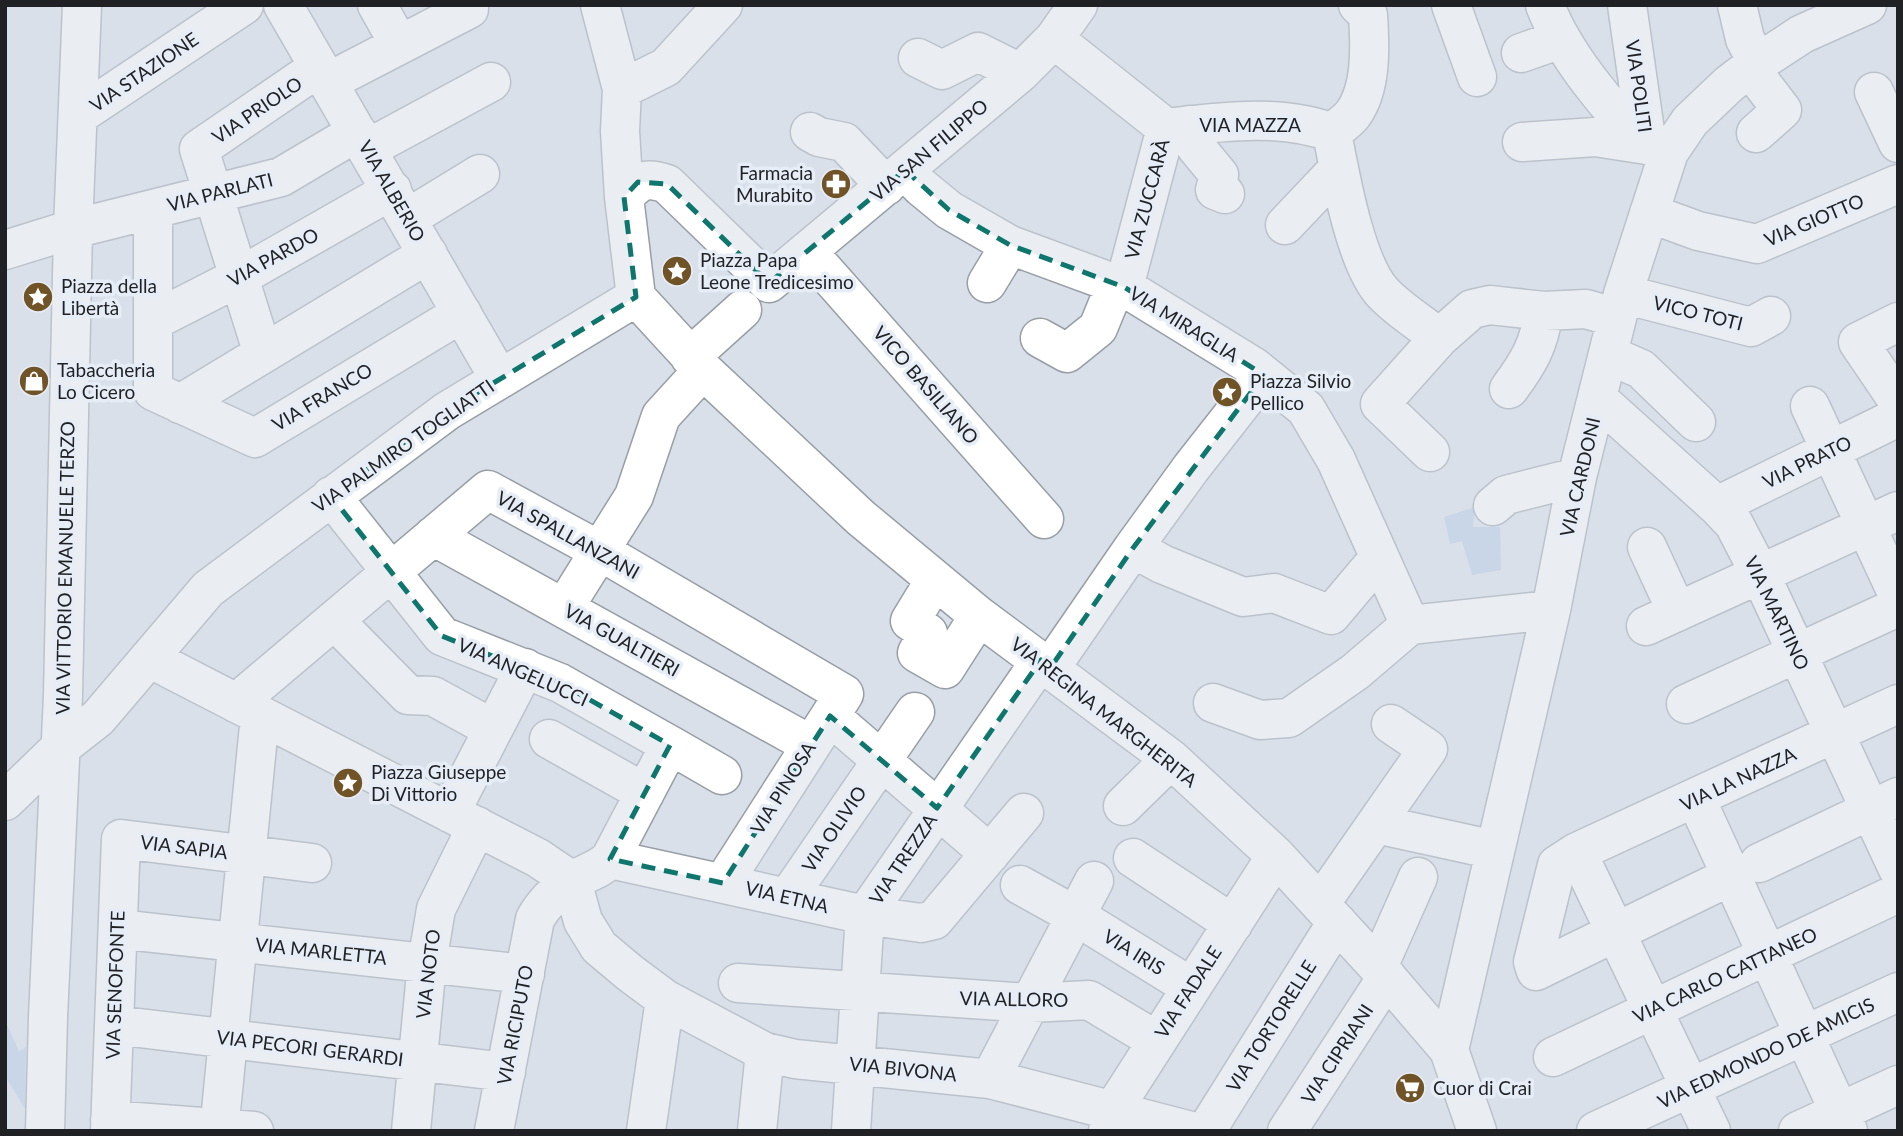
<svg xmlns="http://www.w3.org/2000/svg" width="1903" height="1136" font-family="Lato,sans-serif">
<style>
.green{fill:#b7cae6}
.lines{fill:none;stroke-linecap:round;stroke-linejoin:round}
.minor-casing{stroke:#989ea6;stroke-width:41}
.minor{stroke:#fff;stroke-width:38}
.marked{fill:none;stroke:#0f766e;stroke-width:5;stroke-dasharray:14 9;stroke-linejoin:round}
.labels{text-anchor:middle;stroke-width:7;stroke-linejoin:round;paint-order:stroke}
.street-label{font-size:19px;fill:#1f2124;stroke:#e7edf6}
.poi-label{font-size:19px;fill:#1f2124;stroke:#e7edf6;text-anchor:start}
</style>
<rect width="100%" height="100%" fill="#d9e0e9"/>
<!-- green -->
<path class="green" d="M 1475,507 L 1473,527 L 1500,527 L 1501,570 L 1472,575 L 1462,541 L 1450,544 L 1444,517 Z
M 5,1020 L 19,1051 L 26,1047 L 25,1109 L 5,1076 Z"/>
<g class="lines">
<!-- minor casing -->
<g class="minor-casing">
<path id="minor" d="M 283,5 L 499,378
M 377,5 L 399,44
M 600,5 L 622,89 L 620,131 L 624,197 L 636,297 L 703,370 L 861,518 L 979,616 L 1171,759 L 1276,856 L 1378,967 L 1449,1050 L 1477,1131
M 1358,5 L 1368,15 C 1370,46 1372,88 1353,114 C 1348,121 1338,127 1332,133 C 1340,174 1355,263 1383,293 C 1399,310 1421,323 1439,338 L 1472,309 L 1490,305 L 1544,311 L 1586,309 L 1617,318
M 1451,5 L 1477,77
M 1545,5 C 1563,53 1610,111 1647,145
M 1627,5 L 1647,145 L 1657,148
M 1737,5 L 1745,39 L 1757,62
M 1054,39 L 1166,128 L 1124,287
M 1521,53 L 1561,39
M 918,58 L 942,70 L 978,52 L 1020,73
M 1750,68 L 1782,110 L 1756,133
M 328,82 L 469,9 L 469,5
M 622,89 L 666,67 L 723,5
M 1874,92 L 1898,143
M 79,115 L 244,5
M 1189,125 L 1196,147 L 1219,175 L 1215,190 L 1225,194
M 1166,128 C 1218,122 1283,113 1332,133
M 810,132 L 819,137 L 844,142 L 886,186
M 1522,142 L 1595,137 L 1647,145
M 367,149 L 491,82
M 905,170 L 921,187 L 949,210 L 1010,245 L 1124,287 L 1254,367 L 1306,409 L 1336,460 L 1410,625 L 1551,610
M 624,197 C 639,181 645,176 667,184 L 769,283 L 1020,73 L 1054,39 L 1078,5
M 153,209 L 153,391 L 255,438 L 462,313
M 1649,213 L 1698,231 L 1757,244 L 1898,184
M 408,218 L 480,174
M 1285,225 L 1339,168
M 5,250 L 73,229 L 281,177 L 357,132
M 807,251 L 1044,519
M 987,283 L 1010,245
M 1623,294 L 1751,327 L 1771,316
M 153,321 L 239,277 L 392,190
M 1898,322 L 1858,342 L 1898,401
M 1040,338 L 1067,353 L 1098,328 L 1116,284
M 263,354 L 199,149 L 319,67
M 1609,355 L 1641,369 L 1696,422
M 690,357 L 742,310
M 1509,389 C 1529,362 1539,345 1544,311
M 1598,399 L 1717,506 L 1734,524 L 1760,574 L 1898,869
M 180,404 L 428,254
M 1810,406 L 1898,595
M 1430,452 L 1380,404 L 1439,338
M 331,496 L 442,636 L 560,683 L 670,745 L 610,859 C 598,871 584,873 570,882 C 555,892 544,903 535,919 L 494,1131
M 1493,506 L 1506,495 L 1577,477
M 1717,506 L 1898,417
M 433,536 L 811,745
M 1647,547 L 1677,612
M 1133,548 L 1162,564 L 1243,597 L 1274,593 L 1331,615 L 1379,558
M 935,580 L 910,621 L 928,633 L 917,653 L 945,669 L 979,616
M 564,608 L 634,496 L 661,416 L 703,370
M 334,620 L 408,695 L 433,696 L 493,729
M 1646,626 L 1898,511
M 149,658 L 538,858 L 572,881 L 583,921 L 599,947 L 630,973 L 665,999 L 765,1052 L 795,1059 L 990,1079 L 1191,1131
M 1051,667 L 1133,548 L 1191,468 L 1264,375
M 236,703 L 488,490 L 600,551 L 844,694 L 723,883
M 1213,703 L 1260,720 L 1289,718 L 1355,672 L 1410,625
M 1686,704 L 1898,607
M 830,716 L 990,854
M 549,739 L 645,793
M 670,745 L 722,775
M 1696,799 L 1848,1131
M 5,801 L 61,747 L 98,718 L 208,589 L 447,411 L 636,297
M 1123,806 L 1171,759
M 450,813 L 525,668
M 1376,824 L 1495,850
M 1577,852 L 1711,1131
M 1133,858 L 1233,924
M 610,859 L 865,915 L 921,923 L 934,920 L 1024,813
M 1759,863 L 1898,797
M 1731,876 L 1536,971 L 1533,962 L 1557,865 L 1577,852 L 1898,704
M 1020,885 L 1076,916 L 1191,987
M 788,897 L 915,712
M 1320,904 L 1428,749 L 1391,724
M 118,929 L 525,974
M 1378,967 L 1418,877
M 738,983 L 1030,1003 L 1089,1000 L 1157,1041
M 114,1025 L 506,1072
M 1449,1050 L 1551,610 L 1577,477 L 1623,294 L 1669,152 L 1690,121 L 1729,84 L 1750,68 L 1802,34 L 1867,5
M 1553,1057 L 1898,893
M 990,1079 L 1094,881
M 110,1120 L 254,1131
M 45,1131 L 48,1017 L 63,695 L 73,229 L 82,5
M 110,1131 L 121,839 L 312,863
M 219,1131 L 260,716
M 411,1131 L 427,963 L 436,909 L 477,826
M 646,1131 L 665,999
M 757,1131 L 765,1052
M 851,1131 L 865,915 L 1041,660
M 1108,1131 L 1113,1110 L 1276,856
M 1206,1131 L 1337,922
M 1287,1131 L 1387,977
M 1596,1131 L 1898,992
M 1798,1131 L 1898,1085"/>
</g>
<!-- minor -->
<use href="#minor" class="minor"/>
</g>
<!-- marked area -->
<path d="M0 0H1903V1136H0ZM 905,170 L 949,210 L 1010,245 L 1124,287 L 1264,375 L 1133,548 L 1051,667 L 1041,660 L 937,808 L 830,716 L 723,883 L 610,859 L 670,745 L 560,683 L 442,636 L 331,496 L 447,411 L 636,297 L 624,197 L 638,182 L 667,184 L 769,283 Z" fill="#d9e0e9" fill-opacity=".55" fill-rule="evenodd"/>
<path class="marked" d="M 905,170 L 949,210 L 1010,245 L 1124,287 L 1264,375 L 1133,548 L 1051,667 L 1041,660 L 937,808 L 830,716 L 723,883 L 610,859 L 670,745 L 560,683 L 442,636 L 331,496 L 447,411 L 636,297 L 624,197 L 638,182 L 667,184 L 769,283 Z"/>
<!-- icons -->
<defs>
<g id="pharmacy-disc" transform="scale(1.575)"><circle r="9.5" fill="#705427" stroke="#e7edf6"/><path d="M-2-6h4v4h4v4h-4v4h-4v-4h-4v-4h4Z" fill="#fff"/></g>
<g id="sight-disc" transform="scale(1.575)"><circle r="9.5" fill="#705427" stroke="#e7edf6"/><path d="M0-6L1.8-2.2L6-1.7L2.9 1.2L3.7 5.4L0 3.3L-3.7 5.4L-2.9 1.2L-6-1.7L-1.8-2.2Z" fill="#fff"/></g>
<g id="shop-disc" transform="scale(1.575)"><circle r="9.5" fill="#705427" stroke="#e7edf6"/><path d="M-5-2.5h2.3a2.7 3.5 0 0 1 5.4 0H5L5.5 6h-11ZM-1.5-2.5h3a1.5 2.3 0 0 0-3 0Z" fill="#fff"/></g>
<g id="supermarket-disc" transform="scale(1.575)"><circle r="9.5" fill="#705427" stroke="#e7edf6"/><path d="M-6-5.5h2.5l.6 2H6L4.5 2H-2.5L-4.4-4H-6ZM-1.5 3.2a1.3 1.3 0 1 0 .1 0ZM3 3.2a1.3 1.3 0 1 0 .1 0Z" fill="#fff"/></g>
</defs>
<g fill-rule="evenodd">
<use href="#pharmacy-disc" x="836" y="184"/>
<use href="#sight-disc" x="677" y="271"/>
<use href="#sight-disc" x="38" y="297"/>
<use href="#shop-disc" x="34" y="381"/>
<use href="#sight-disc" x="1227" y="392"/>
<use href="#sight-disc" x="348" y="783"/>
<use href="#supermarket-disc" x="1410" y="1088"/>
</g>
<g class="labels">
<!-- street labels -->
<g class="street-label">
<text transform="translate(144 72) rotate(-34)" y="7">VIA STAZIONE</text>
<text transform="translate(1639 86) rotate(82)" y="7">VIA POLITI</text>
<text transform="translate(257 110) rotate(-34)" y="7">VIA PRIOLO</text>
<text x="1250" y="132">VIA MAZZA</text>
<text transform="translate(929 150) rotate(-40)" y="7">VIA SAN FILIPPO</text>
<text transform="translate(392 191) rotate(60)" y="7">VIA ALBERIO</text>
<text transform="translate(220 192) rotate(-14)" y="7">VIA PARLATI</text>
<text transform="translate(1147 199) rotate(-75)" y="7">VIA ZUCCARÀ</text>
<text transform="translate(1814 220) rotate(-23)" y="7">VIA GIOTTO</text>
<text transform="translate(273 257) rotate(-29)" y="7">VIA PARDO</text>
<text transform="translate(1698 313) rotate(14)" y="7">VICO TOTI</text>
<text transform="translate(1184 324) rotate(32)" y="7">VIA MIRAGLIA</text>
<text transform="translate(926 385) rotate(49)" y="7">VICO BASILIANO</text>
<text transform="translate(322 397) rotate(-31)" y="7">VIA FRANCO</text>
<text transform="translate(403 446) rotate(-35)" y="7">VIA PALMIRO TOGLIATTI</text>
<text transform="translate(1807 462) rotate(-26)" y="7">VIA PRATO</text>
<text transform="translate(1580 477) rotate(-77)" y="7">VIA CARDONI</text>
<text transform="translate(568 535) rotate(29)" y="7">VIA SPALLANZANI</text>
<text transform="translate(65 568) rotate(-89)" y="7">VIA VITTORIO EMANUELE TERZO</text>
<text transform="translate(1777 613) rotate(64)" y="7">VIA MARTINO</text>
<text transform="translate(622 640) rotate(29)" y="7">VIA GUALTIERI</text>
<text transform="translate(523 672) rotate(24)" y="7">VIA ANGELUCCI</text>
<text transform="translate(1104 712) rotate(38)" y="7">VIA REGINA MARGHERITA</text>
<text transform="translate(1738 779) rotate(-25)" y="7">VIA LA NAZZA</text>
<text transform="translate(783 788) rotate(-58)" y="7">VIA PINOSA</text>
<text transform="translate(834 829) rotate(-56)" y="7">VIA OLIVIO</text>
<text transform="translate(184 847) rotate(7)" y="7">VIA SAPIA</text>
<text transform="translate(903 859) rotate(-56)" y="7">VIA TREZZA</text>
<text transform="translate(787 897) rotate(13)" y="7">VIA ETNA</text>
<text transform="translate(321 951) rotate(6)" y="7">VIA MARLETTA</text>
<text transform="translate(1134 952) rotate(32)" y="7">VIA IRIS</text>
<text transform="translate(428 974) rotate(-83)" y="7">VIA NOTO</text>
<text transform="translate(1725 975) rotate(-25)" y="7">VIA CARLO CATTANEO</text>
<text transform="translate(115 985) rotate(-88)" y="7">VIA SENOFONTE</text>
<text transform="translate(1188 992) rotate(-57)" y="7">VIA FADALE</text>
<text transform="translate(1014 999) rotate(1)" y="7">VIA ALLORO</text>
<text transform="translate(515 1025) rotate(-79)" y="7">VIA RICIPUTO</text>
<text transform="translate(1271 1026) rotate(-58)" y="7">VIA TORTORELLE</text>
<text transform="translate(310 1048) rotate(7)" y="7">VIA PECORI GERARDI</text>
<text transform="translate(1766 1053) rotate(-25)" y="7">VIA EDMONDO DE AMICIS</text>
<text transform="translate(1337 1054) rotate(-57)" y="7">VIA CIPRIANI</text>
<text transform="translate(903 1069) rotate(6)" y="7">VIA BIVONA</text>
</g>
<!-- poi labels -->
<g class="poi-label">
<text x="813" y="180" text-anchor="end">Farmacia<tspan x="813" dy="22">Murabito</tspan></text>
<text x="700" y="267">Piazza Papa<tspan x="700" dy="22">Leone Tredicesimo</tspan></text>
<text x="61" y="293">Piazza della<tspan x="61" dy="22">Libertà</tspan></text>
<text x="57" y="377">Tabaccheria<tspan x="57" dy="22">Lo Cicero</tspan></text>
<text x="1250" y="388">Piazza Silvio<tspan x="1250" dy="22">Pellico</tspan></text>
<text x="371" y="779">Piazza Giuseppe<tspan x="371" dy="22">Di Vittorio</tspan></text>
<text x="1433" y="1095">Cuor di Crai</text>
</g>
</g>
<!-- border -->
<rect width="1903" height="1136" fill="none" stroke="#1f2124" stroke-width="14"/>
</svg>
